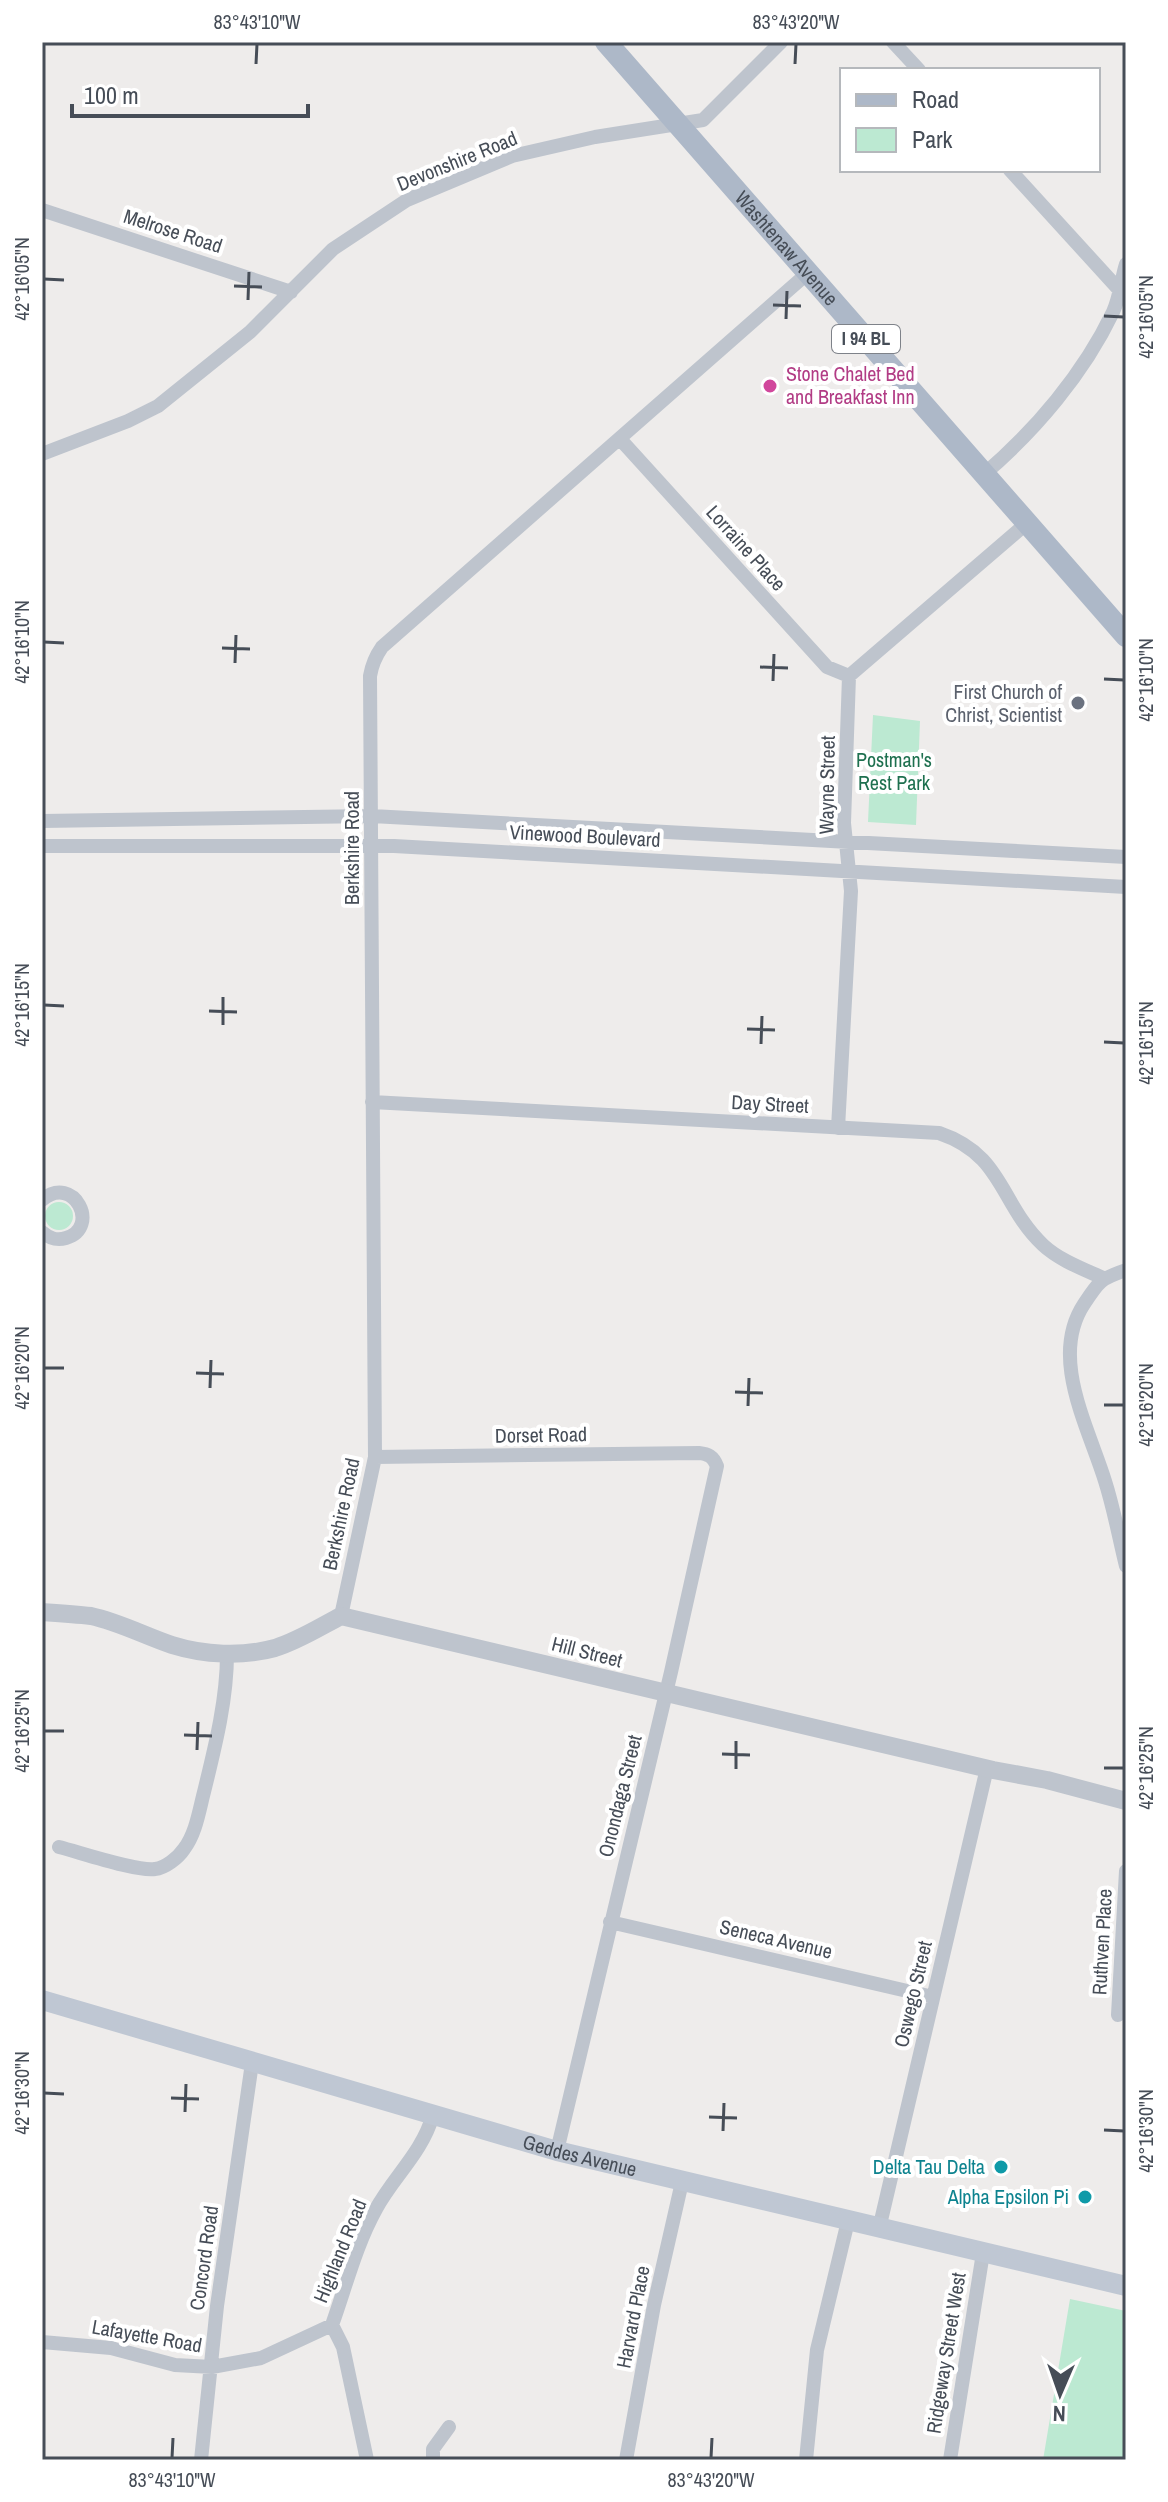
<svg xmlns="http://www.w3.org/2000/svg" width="1168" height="2502" font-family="'Archivo Narrow',sans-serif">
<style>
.green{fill:#bce9d2}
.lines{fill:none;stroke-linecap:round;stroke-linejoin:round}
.minor{stroke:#bec4cd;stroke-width:14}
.tertiary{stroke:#bec4cd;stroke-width:18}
.secondary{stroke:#bfc7d3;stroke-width:20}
.primary{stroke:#adb8c8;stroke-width:22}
.ticks{fill:none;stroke:#464d57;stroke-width:3}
.hotel-dot{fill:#d1479c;stroke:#fff;stroke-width:3}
.worship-dot{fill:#6b7280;stroke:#fff;stroke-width:3}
.culture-dot{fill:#0f9aa8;stroke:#fff;stroke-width:3}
.labels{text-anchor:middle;stroke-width:8;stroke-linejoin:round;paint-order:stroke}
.shield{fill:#fff;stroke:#7e8289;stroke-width:2}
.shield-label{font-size:18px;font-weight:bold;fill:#464d57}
.street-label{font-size:20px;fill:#464d57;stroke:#fff}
.hotel-label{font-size:20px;fill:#b23c85;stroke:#fff;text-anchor:start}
.worship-label{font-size:20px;fill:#5b616d;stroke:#fff;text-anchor:end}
.park-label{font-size:20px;fill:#1e704f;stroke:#fff}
.culture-label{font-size:20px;fill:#0d838f;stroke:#fff;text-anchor:end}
.neatline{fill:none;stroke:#464d57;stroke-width:3}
.ticks-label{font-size:20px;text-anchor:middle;fill:#464d57}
</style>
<rect width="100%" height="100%" fill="#eeeceb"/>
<!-- green -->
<path class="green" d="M 873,715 L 920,721 L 916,825 L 868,822 Z
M45 1216a14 14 0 1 1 28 0a14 14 0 1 1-28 0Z
M 1070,2299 L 1126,2311 L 1126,2460 L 1043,2460 Z"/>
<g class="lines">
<!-- minor -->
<path class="minor" d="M 893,42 L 919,70
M 1010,170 L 1123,294
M 42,210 L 291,292
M 620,439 L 827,667 L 849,676
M 42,454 L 128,421 L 158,406 L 250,332 L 333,249 L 407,200 L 512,156 L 595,137 L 703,120 L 781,42
M 983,475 C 1035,431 1084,373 1113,312 C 1120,297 1121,280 1126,264
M 42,821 L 372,816 L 1126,857
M 42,846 L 394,846 L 1126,887
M 372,1102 L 939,1133 C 1004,1155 999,1203 1043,1245 C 1059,1260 1083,1269 1103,1278
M 838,1128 L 851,891 L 844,823 L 849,676 L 1027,523
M 42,1200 C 74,1173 101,1228 66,1238 C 56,1241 49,1238 42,1232
M 1126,1270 C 1100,1279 1099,1281 1084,1304 C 1049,1357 1088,1426 1105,1481 C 1114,1509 1119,1538 1126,1566
M 375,1457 L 699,1453 C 708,1454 713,1456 717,1466 L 671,1672 L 557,2151
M 341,1616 L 375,1457 L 370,676 C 372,664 375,657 382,647 L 809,272
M 59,1847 C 79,1852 138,1872 155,1869 C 165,1868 178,1858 184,1849 C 196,1833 199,1811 204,1792 C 215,1747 227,1700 227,1654
M 610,1922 L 933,1997
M 1118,2015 L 1126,1871
M 879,2229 L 987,1768
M 42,2342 L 111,2348 L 175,2365 L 212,2367 L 261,2358 L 332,2325
M 201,2460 L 217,2306 L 252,2063
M 367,2460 L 343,2347 L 332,2325 C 346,2286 356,2245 376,2209 C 394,2176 422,2153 433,2115
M 433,2460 L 433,2449 L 449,2427
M 626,2460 L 654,2305 L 682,2182
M 806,2460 L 817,2350 L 848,2221
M 950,2460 L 983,2253"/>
<!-- tertiary -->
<path class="tertiary" d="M 42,1612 C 58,1613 75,1614 91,1616 C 119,1622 145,1636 172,1645 C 204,1655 242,1657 275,1648 C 298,1641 320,1627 341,1616 L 993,1770 L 1047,1780 L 1126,1801"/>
<!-- secondary -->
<path class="secondary" id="s1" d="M 42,2000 L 557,2151 L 1126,2286"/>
<!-- primary -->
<path class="primary" id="s2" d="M 606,42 L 1126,636"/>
</g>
<!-- ticks -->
<path class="ticks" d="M 256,64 L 257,44M 795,64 L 796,44M 44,279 L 64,280M 234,286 L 262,287M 248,300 L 249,272M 773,305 L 801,306M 1104,316 L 1124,317M 786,319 L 787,291M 44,642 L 64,643M 222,648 L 250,649M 235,663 L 236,635M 760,667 L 788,668M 1104,679 L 1124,680M 773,681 L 774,654M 44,1005 L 64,1006M 209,1011 L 237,1012M 223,1025 L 223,997M 747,1029 L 775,1030M 1104,1042 L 1124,1043M 761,1044 L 762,1016M 44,1368 L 64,1368M 196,1373 L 224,1374M 210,1388 L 211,1360M 735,1392 L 763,1393M 1104,1405 L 1124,1405M 748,1406 L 749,1378M 44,1731 L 64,1731M 184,1735 L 212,1736M 197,1750 L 198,1722M 722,1754 L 750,1755M 1104,1768 L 1124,1768M 736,1769 L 736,1741M 44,2093 L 64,2094M 171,2098 L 199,2099M 185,2112 L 186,2084M 709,2117 L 737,2118M 1104,2130 L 1124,2131M 723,2131 L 724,2103M 172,2458 L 173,2438M 711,2458 L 712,2438"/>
<!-- markers -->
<circle class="hotel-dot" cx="770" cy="386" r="8"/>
<circle class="worship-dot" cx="1078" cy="703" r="8"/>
<g class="culture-dot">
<circle cx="1001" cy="2167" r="8"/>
<circle cx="1085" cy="2197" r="8"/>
</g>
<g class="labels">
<!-- shield labels -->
<rect class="shield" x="832" y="325" width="68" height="28" rx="6"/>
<g class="shield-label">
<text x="866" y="345">I 94 BL</text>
</g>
<!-- street labels -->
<g class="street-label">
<text transform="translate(457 161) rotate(-22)" y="7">Devonshire Road</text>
<text transform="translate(173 231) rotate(18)" y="7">Melrose Road</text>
<text dy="7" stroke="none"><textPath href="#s2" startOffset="274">Washtenaw Avenue</textPath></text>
<text transform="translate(746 548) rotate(48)" y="7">Lorraine Place</text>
<text transform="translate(827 785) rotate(-89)" y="7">Wayne Street</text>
<text transform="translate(585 836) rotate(3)" y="7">Vinewood Boulevard</text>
<text transform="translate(352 848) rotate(-90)" y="7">Berkshire Road</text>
<text transform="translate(770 1104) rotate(3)" y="7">Day Street</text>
<text transform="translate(541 1435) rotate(-1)" y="7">Dorset Road</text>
<text transform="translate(341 1514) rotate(-78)" y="7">Berkshire Road</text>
<text transform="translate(587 1652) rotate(14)" y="7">Hill Street</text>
<text transform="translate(620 1796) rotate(-76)" y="7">Onondaga Street</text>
<text transform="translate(776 1939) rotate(13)" y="7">Seneca Avenue</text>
<text transform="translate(1102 1942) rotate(-87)" y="7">Ruthven Place</text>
<text transform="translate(913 1994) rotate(-77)" y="7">Oswego Street</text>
<text dy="7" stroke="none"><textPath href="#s1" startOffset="560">Geddes Avenue</textPath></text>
<text transform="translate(340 2251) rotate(-68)" y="7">Highland Road</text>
<text transform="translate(204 2258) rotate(-82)" y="7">Concord Road</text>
<text transform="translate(633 2317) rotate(-79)" y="7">Harvard Place</text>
<text transform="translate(147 2336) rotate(10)" y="7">Lafayette Road</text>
<text transform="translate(946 2353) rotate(-81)" y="7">Ridgeway Street West</text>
</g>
<!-- hotel labels -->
<g class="hotel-label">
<text x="786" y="381">Stone Chalet Bed<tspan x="786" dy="23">and Breakfast Inn</tspan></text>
</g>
<!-- worship labels -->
<g class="worship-label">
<text x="1062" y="699">First Church of<tspan x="1062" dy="23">Christ, Scientist</tspan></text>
</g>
<!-- park labels -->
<g class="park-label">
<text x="894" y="767">Postman's<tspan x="894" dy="23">Rest Park</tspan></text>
</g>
<!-- culture labels -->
<g class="culture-label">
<text x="985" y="2174">Delta Tau Delta</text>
<text x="1069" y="2204">Alpha Epsilon Pi</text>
</g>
</g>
<!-- border -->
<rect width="1168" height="2502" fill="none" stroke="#ffffff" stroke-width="88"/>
<!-- legend -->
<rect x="840" y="68" width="260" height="104" fill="#ffffff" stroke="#b5b8bc" stroke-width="2"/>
<rect x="856" y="94" width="40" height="12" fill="#adb8c8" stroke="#b5b8bc" stroke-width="2"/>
<text x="912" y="108" font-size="24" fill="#464d57">Road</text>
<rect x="856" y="128" width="40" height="24" fill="#bce9d2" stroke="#b5b8bc" stroke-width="2"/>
<text x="912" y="148" font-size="24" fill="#464d57">Park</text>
<!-- north arrow -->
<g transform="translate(1060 2394) rotate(182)" stroke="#ffffff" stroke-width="6" paint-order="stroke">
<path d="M0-6L14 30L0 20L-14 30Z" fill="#464d57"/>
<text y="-12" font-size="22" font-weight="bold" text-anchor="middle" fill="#464d57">N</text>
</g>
<!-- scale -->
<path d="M72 104v12h236v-12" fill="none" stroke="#464d57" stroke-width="4"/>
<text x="84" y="104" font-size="24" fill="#464d57" stroke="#ffffff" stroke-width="6" paint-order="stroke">100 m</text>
<rect x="44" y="44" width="1080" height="2414" class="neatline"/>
<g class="ticks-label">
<text x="257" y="29">83°43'10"W</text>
<text x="796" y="29">83°43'20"W</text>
<text transform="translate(22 279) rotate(-90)" y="7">42°16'05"N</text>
<text transform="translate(1146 317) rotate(-90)" y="7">42°16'05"N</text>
<text transform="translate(22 642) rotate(-90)" y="7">42°16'10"N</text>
<text transform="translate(1146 680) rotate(-90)" y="7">42°16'10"N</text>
<text transform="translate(22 1005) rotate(-90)" y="7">42°16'15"N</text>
<text transform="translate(1146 1043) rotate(-90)" y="7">42°16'15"N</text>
<text transform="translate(22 1368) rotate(-90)" y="7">42°16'20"N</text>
<text transform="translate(1146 1405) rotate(-90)" y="7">42°16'20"N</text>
<text transform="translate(22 1731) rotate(-90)" y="7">42°16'25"N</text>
<text transform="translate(1146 1768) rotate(-90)" y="7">42°16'25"N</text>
<text transform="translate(22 2093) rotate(-90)" y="7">42°16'30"N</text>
<text transform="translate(1146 2131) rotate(-90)" y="7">42°16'30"N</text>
<text x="172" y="2487">83°43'10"W</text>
<text x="711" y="2487">83°43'20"W</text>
</g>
</svg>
